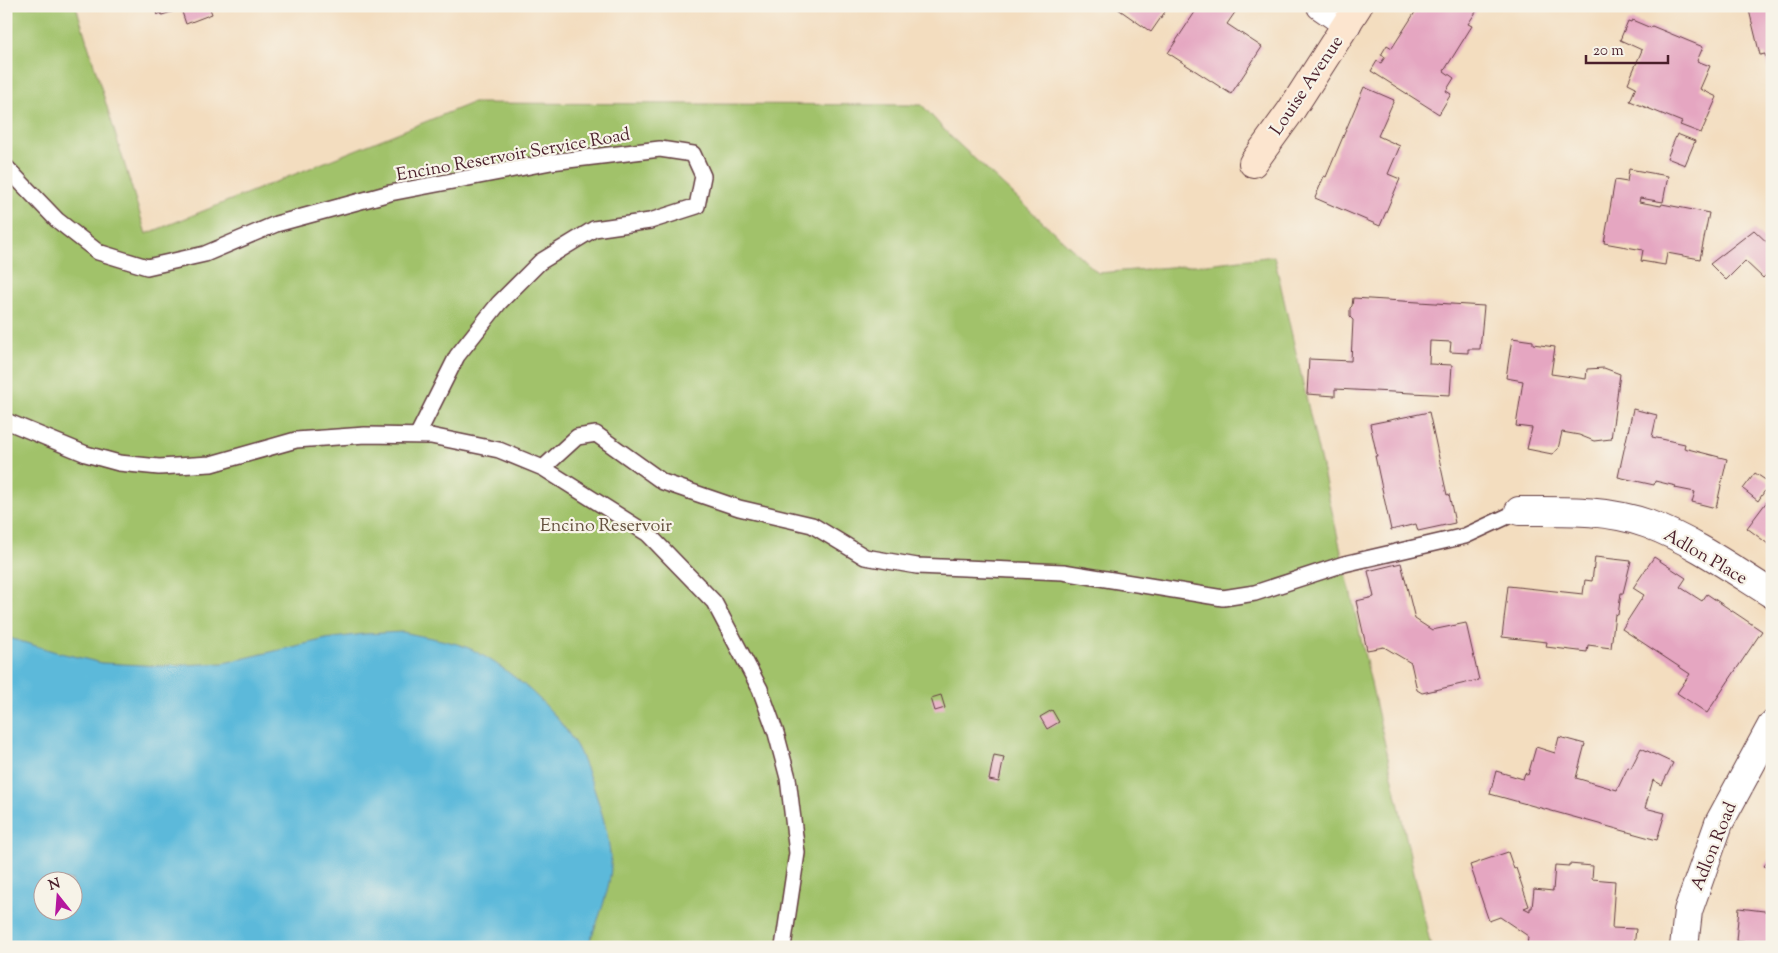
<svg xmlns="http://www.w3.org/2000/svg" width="1778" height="953" font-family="'Sorts Mill Goudy',serif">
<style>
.green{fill:#a1c26a;stroke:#76704a;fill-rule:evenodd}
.water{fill:#5cb9da;stroke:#536c82;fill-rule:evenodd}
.building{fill:#e5a6c1}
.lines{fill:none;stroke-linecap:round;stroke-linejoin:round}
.lane-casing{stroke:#633c41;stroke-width:18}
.street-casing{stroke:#633c41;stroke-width:30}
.secondary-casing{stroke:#633c41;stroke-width:30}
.lane{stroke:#fff;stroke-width:15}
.street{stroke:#fff;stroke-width:28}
.secondary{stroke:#fce5cf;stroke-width:28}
.labels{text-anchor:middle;stroke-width:4.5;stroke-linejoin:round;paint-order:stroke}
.street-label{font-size:18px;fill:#4a1f2b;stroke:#f7f3e8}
.park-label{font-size:18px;fill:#64503e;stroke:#f7f3e8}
</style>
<rect width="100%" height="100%" fill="#f7f3e8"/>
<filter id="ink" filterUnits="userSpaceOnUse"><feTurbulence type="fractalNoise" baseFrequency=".02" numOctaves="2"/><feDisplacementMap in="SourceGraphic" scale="10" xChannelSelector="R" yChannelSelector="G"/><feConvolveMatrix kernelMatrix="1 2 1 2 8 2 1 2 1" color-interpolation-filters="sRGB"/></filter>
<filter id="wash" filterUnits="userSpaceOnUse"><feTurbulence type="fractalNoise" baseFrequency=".0096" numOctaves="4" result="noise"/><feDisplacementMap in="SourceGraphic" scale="20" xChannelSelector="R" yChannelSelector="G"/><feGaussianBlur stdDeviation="1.12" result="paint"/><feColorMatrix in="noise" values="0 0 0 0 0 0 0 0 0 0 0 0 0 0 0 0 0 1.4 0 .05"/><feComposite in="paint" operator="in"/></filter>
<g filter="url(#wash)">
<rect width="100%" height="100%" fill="#f3ddbf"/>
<!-- green -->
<path class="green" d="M 6,6 L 76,6 L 146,234 L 472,103 L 922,105 L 949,135 L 1098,273 L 1207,264 L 1274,256 L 1431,947 L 6,947 ZM 42,880 L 72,880 L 72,910 L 42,910 Z"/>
<!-- water -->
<path class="water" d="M 403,632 C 423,637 455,641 473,650 C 514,672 554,707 577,747 C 581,754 583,762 586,768 C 598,798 609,831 611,863 C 612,885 596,927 587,947 L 6,947 L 6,637 L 56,652 L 102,663 L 162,666 L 224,663 L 326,639 L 364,634 ZM 42,880 L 72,880 L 72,910 L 42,910 Z"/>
<g id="blocks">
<!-- building -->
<path class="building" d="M 154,6 L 209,6 L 212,14 L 186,24 L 181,9 L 162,15 L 161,13 L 157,15 Z
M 1114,6 L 1169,6 L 1151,32 Z
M 1199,6 L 1235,6 L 1238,8 L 1227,24 L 1262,47 L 1231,94 L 1168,53 Z
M 1419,6 L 1480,6 L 1468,24 L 1472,26 L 1444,71 L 1454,78 L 1446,91 L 1451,94 L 1439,114 L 1371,71 L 1377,61 L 1381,63 L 1385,57 L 1381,55 L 1387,45 L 1392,48 Z
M 1748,6 L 1772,6 L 1772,81 L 1765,54 L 1760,55 Z
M 1632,20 L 1651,28 L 1652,26 L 1703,47 L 1697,61 L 1710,66 L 1700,89 L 1717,97 L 1701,133 L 1680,125 L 1682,122 L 1630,101 L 1636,87 L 1628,83 L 1642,50 L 1620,40 L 1628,21 L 1631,22 Z
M 1364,87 L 1394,100 L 1378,136 L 1400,146 L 1388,174 L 1400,179 L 1380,226 L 1315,198 L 1324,176 L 1326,177 Z
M 1677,134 L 1695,141 L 1685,165 L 1667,158 Z
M 1629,169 L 1668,176 L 1663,202 L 1640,198 L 1639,202 L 1661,206 L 1662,204 L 1709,213 L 1700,259 L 1667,253 L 1665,265 L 1641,261 L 1643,250 L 1604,243 L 1615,180 L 1627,182 Z
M 1754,230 L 1772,247 L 1772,269 L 1763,278 L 1745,261 L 1726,280 L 1710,264 Z
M 1353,298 L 1484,306 L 1480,349 L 1468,349 L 1468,353 L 1450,352 L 1451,342 L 1430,341 L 1429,364 L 1452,365 L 1450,395 L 1335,389 L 1335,396 L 1307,394 L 1309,359 L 1351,361 L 1353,320 L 1350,317 L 1350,308 L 1352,306 Z
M 1512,338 L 1533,341 L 1533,344 L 1555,347 L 1551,374 L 1586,379 L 1587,369 L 1604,368 L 1620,374 L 1611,439 L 1594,441 L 1579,435 L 1562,432 L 1558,449 L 1552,454 L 1527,449 L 1532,428 L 1516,426 L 1523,381 L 1506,378 Z
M 1633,409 L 1657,415 L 1652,437 L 1685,444 L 1684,448 L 1727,459 L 1716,508 L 1692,502 L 1695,492 L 1675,488 L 1676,486 L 1655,481 L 1654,485 L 1618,477 Z
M 1429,412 L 1447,495 L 1449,494 L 1455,523 L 1418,531 L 1416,524 L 1391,530 L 1375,456 L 1377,456 L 1370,424 Z
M 1755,473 L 1770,483 L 1758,501 L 1743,489 Z
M 1768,500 L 1772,502 L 1772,547 L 1747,528 Z
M 1595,557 L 1631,561 L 1623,593 L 1621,593 L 1618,615 L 1615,614 L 1611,648 L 1588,645 L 1587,652 L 1546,647 L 1547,642 L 1502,637 L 1508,586 L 1583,594 L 1585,580 L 1592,581 Z
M 1654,557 L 1686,578 L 1680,587 L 1702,601 L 1707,594 L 1762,631 L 1707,713 L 1677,693 L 1690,674 L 1622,629 L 1644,595 L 1633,588 Z
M 1401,563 L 1415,619 L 1432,630 L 1466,623 L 1479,680 L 1422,693 L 1417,690 L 1411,663 L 1384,647 L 1367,650 L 1356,601 L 1374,597 L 1368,571 Z
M 941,695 L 945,708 L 935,711 L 931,698 Z
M 1052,710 L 1059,722 L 1047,729 L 1040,717 Z
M 1559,737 L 1585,744 L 1576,778 L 1617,790 L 1628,767 L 1631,768 L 1641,748 L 1673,763 L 1662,785 L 1653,780 L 1645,808 L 1665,813 L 1657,840 L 1490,794 L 1496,771 L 1523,779 L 1525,773 L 1528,775 L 1536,747 L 1555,753 Z
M 994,755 L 1004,757 L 999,782 L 989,780 Z
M 1508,852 L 1514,869 L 1516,868 L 1529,906 L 1524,908 L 1530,911 L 1530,908 L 1532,908 L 1534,889 L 1553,891 L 1555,865 L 1569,866 L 1569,864 L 1593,866 L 1592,879 L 1615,881 L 1612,928 L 1636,929 L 1634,947 L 1527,947 L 1528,936 L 1500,917 L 1489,921 L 1470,865 Z
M 1772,856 L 1772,871 L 1764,866 Z
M 1739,908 L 1772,912 L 1772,946 L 1736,941 Z"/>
</g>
</g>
<g filter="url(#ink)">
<use href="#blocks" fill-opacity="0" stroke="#633c41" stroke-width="1"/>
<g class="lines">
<!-- lane casing -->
<g class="lane-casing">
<path id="lane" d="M 6,167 L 57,220 L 98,252 L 147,267 L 205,254 L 276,224 L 390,193 L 551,162 L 660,149 L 693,154 L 703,176 L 697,206 L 650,221 L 594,229 L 540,262 L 499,303 L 457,356 L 417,436
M 6,421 L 86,454 L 119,463 L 159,467 L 211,464 L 296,440 L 365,435 L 431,436 L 499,450 L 543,468 L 648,534 L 714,602 L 760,689 L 776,733 L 788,778 L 797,853 L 783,947
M 543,468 L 577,437 L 596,434 L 663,482 L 739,508 L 812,525 L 865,557 L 917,566 L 1063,572 L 1223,598 L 1255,593 L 1344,564 L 1465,536 L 1519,511"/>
</g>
<!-- street casing -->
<g class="street-casing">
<path id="street" d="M 1321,6 L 1347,24
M 1519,511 C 1562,511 1607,509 1648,524 C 1693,541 1732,569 1772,594
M 1684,947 L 1688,911 L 1719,823 L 1772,725"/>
</g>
<!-- secondary casing -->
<g class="secondary-casing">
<path id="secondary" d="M 1253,163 L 1290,112 L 1358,6"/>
</g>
<!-- lane -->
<use href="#lane" class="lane"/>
<!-- street -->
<use href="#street" class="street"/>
<!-- secondary -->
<use href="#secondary" class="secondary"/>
</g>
</g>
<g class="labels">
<!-- street labels -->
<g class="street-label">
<text transform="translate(1306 85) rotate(-56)" y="6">Louise Avenue</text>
<text transform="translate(513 154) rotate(-10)" y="6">Encino Reservoir Service Road</text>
<text transform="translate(1706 556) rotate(30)" y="6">Adlon Place</text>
<text transform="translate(1713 846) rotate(-68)" y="6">Adlon Road</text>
</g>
<!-- park labels -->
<g class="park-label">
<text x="606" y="531">Encino Reservoir</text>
</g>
</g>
<!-- margin -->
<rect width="1778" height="953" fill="none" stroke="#f7f3e8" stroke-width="25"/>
<!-- north arrow -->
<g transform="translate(58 896) rotate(343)"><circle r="24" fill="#f7f3e8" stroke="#b29e9c"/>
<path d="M0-4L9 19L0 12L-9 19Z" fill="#b5179e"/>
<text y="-8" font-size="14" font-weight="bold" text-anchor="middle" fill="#4a1f2b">N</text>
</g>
<!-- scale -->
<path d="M1586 55v8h82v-8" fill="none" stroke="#4a1f2b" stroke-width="2.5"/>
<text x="1593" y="55" font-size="15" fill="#4a1f2b" stroke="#f7f3e8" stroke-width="4" paint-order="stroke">20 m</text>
</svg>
